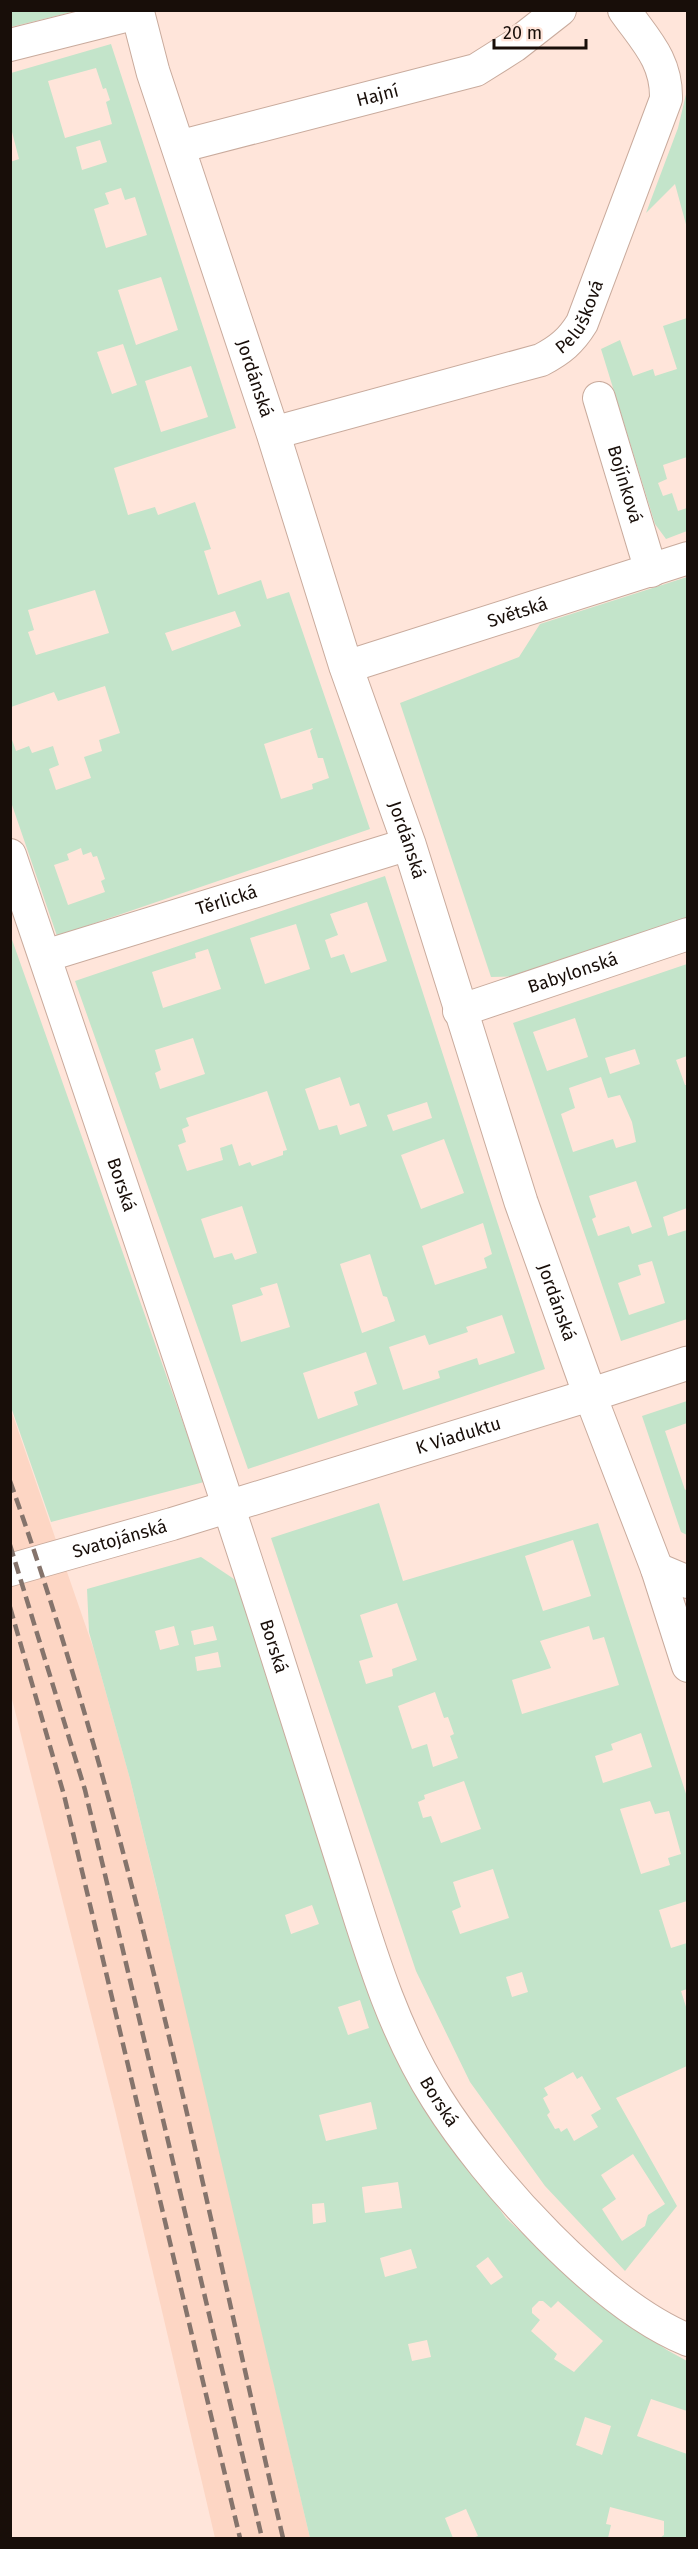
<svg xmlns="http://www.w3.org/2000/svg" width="698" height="2549" font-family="'Fira Sans',sans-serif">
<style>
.built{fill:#fdd6c4}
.green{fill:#c3e4ca;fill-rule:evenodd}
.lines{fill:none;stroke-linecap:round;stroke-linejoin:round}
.street-casing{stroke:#c9ab9d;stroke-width:34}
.secondary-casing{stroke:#c9ab9d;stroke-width:35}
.street{stroke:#fff;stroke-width:32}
.secondary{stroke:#fff;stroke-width:33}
.rail{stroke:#85746c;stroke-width:4.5;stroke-dasharray:12 6;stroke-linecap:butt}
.labels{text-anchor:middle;stroke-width:6;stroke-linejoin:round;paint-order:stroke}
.street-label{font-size:18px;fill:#180e09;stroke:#ffe5da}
</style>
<rect width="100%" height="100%" fill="#ffe5da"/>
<!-- built -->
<path class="built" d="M 10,1407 L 94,1650 L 130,1779 L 205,2087 L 310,2538 L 215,2538 L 115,2110 L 11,1695 Z"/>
<!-- green -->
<path class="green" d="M 11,10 L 76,10 L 76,11 L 11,27 Z
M 111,44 L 236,428 L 114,468 L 128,515 L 155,507 L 158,515 L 195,502 L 211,549 L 204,551 L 218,595 L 261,580 L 267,599 L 289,592 L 370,829 L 57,936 L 11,802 L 11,737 L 16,751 L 29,746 L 32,753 L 53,746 L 59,765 L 49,769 L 56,790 L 91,778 L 84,757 L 102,751 L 99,740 L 120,733 L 105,686 L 58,701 L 54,692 L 11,707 L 10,162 L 19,159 L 11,128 L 11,73 ZM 96,68 L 103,89 L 106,88 L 110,100 L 106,102 L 112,124 L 65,138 L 48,81 ZM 100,140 L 107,162 L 82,170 L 76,147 ZM 121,188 L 125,200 L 135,197 L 147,235 L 106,248 L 94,209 L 109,204 L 105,193 ZM 161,277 L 178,330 L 136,345 L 118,290 ZM 123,344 L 137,385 L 112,394 L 97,352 ZM 191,366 L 208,417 L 161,432 L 145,381 ZM 95,590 L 109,633 L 36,655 L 28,632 L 34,630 L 28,610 ZM 235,611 L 241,626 L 172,651 L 165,633 ZM 313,728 L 310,731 L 318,758 L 323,758 L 329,778 L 312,784 L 313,789 L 281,799 L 264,744 ZM 81,848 L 83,855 L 91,852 L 93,857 L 97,856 L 105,879 L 101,881 L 105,892 L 68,905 L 54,865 L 69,860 L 67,854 Z
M 687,90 L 687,228 L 675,184 L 646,213 L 678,128 Z
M 687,318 L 687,457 L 663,465 L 667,479 L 658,483 L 663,496 L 672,493 L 678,511 L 687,508 L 687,531 L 666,539 L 655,524 L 601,349 L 620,340 L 633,376 L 653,369 L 655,376 L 677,369 L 663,326 Z
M 687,577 L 687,922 L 526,976 L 491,977 L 400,703 L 519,657 L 540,624 Z
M 385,876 L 545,1369 L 248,1469 L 75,981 ZM 367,902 L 387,961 L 351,973 L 344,954 L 331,958 L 325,940 L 338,935 L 330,914 ZM 296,924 L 310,969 L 265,984 L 250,938 ZM 208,949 L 221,989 L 163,1008 L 152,972 L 196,958 L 195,953 ZM 193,1038 L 205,1074 L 160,1089 L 155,1073 L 161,1070 L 155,1050 ZM 340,1077 L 350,1106 L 359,1103 L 367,1126 L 340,1135 L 337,1125 L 319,1130 L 305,1089 ZM 267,1091 L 287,1150 L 283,1151 L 283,1155 L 252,1166 L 250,1162 L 239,1166 L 232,1144 L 220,1148 L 223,1160 L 187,1171 L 178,1145 L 186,1142 L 182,1129 L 189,1126 L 186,1118 ZM 427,1102 L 432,1118 L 393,1131 L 387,1115 ZM 444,1139 L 464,1193 L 421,1209 L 401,1155 ZM 242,1206 L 257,1253 L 235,1260 L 232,1253 L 214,1258 L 201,1219 ZM 483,1223 L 492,1254 L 484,1258 L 487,1268 L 435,1285 L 422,1246 ZM 370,1254 L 383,1296 L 387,1297 L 395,1321 L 362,1333 L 340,1264 ZM 277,1283 L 290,1327 L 241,1342 L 232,1305 L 263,1295 L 260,1288 ZM 502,1315 L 515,1353 L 479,1365 L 477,1358 L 438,1371 L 440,1378 L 403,1390 L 389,1347 L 425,1335 L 429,1345 L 468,1332 L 466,1327 ZM 366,1352 L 377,1384 L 354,1392 L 358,1405 L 318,1419 L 303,1373 Z
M 10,934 L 204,1482 L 51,1522 L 11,1407 Z
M 687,964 L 687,1056 L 676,1060 L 685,1085 L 687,1085 L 687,1208 L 663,1217 L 668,1236 L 687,1230 L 687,1319 L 621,1341 L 513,1023 ZM 575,1018 L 588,1057 L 547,1071 L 533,1032 ZM 635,1049 L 640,1064 L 610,1074 L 605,1058 ZM 601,1077 L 608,1098 L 620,1095 L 632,1122 L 636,1142 L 616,1148 L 613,1139 L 573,1152 L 561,1114 L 575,1108 L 569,1088 ZM 636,1181 L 652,1227 L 632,1234 L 629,1226 L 598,1236 L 592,1219 L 596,1217 L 589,1196 ZM 652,1261 L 665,1303 L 629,1315 L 618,1283 L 641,1275 L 638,1265 Z
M 687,1401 L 687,1423 L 665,1431 L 685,1490 L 687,1489 L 687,1535 L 681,1532 L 642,1416 Z
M 379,1503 L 403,1581 L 598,1523 L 687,1797 L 687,1901 L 659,1910 L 671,1948 L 687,1943 L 687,1989 L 681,1991 L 687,2010 L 687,2066 L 616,2098 L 677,2206 L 625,2271 L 545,2186 L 470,2082 L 416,1971 L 271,1538 ZM 573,1540 L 591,1596 L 543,1611 L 525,1556 ZM 397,1603 L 417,1660 L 392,1669 L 393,1676 L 366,1684 L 359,1661 L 373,1657 L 360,1615 ZM 589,1626 L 593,1640 L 604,1637 L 619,1685 L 522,1714 L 512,1680 L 551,1668 L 540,1641 ZM 435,1692 L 444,1718 L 448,1717 L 454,1734 L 450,1736 L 458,1758 L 433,1767 L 427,1744 L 412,1749 L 398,1706 ZM 641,1733 L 652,1767 L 603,1783 L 595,1756 L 613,1750 L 611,1744 ZM 464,1781 L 481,1829 L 441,1843 L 431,1816 L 423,1818 L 418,1802 L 425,1799 L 424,1795 ZM 650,1801 L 655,1814 L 669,1811 L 681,1854 L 668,1858 L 670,1865 L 641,1874 L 620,1809 ZM 493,1869 L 509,1918 L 460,1934 L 452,1911 L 461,1907 L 453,1882 ZM 522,1972 L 528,1992 L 512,1997 L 506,1977 ZM 573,2072 L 577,2079 L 582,2076 L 601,2109 L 591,2115 L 598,2127 L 574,2141 L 567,2128 L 561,2132 L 559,2128 L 555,2129 L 547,2115 L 550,2112 L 543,2098 L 548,2095 L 544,2088 ZM 633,2154 L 665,2204 L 648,2215 L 645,2226 L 622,2241 L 602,2209 L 616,2199 L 601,2175 Z
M 201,1557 L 240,1583 L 438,2125 L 506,2218 L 592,2299 L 667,2350 L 687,2361 L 687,2411 L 651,2399 L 637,2436 L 687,2454 L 687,2538 L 660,2538 L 664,2535 L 664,2521 L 610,2507 L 606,2524 L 611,2525 L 608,2538 L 472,2538 L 478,2536 L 466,2509 L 445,2518 L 453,2538 L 310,2538 L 157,1889 L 130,1779 L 89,1632 L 87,1589 ZM 174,1626 L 179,1645 L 160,1650 L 155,1631 ZM 213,1626 L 217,1640 L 194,1645 L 191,1631 ZM 218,1652 L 221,1667 L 197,1671 L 195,1657 ZM 312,1905 L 319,1924 L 291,1934 L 285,1915 ZM 360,2000 L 369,2028 L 348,2035 L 338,2007 ZM 371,2102 L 377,2129 L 326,2141 L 319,2115 ZM 398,2182 L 402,2208 L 365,2213 L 362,2187 ZM 324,2203 L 326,2222 L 313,2224 L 312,2204 ZM 411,2249 L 417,2268 L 385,2277 L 380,2258 ZM 488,2257 L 503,2277 L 491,2285 L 476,2266 ZM 539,2301 L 543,2301 L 551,2308 L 558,2301 L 603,2341 L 574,2372 L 554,2359 L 557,2354 L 531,2331 L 540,2320 L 532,2313 L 532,2308 ZM 427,2340 L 431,2357 L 412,2361 L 408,2344 ZM 585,2417 L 611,2426 L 602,2455 L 576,2445 Z"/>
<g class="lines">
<!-- street casing -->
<g class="street-casing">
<g id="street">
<path d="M 10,45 L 137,13"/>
<path id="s1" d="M 178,147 L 476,70 L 514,46 L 560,10"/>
<path id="s2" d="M 599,398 L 651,571"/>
<path id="s3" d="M 273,433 L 541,360 C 560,350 571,341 582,323 L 666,99 C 667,60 645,40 624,10"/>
<path id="s4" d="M 346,667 L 688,558"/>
<path id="s5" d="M 10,855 C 98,1114 186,1374 270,1634 C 295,1714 320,1794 346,1874 C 370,1951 393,2030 437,2099 C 487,2179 600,2304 688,2340"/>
<path id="s6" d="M 45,956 L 409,844"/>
<path id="s7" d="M 459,1011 L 688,934"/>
<path d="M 657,1569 L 688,1582"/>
<path id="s8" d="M 10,1570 L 172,1524 L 590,1395 L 657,1569 L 688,1666"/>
</g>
</g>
<!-- secondary casing -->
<g class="secondary-casing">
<g id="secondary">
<path id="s9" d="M 137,10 L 153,72 L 273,433 L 346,667 L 409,844 L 521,1202 L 590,1395 L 688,1363"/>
</g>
</g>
<!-- street -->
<use href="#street" class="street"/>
<!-- secondary -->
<use href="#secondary" class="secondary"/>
<!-- rail -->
<path class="rail" d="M 10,1481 C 132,1824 201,2184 283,2538
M 10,1545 L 85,1790 L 262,2538
M 10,1607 L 64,1795 L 240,2538"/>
</g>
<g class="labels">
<!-- street labels -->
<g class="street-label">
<text dy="6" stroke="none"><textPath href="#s1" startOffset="206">Hajní</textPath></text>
<text dy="6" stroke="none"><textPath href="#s3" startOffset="338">Pelušková</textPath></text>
<text dy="6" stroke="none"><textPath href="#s9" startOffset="387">Jordánská</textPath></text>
<text dy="6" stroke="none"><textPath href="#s2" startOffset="90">Bojínková</textPath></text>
<text dy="6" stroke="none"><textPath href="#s4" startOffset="180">Světská</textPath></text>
<text dy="6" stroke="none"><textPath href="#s9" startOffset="873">Jordánská</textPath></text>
<text dy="6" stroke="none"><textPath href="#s6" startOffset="190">Těrlická</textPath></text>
<text dy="6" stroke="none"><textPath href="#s7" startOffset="120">Babylonská</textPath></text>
<text dy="6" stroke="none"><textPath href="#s5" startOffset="348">Borská</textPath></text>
<text dy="6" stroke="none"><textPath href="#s9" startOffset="1359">Jordánská</textPath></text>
<text dy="6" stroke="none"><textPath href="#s8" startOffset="468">K Viaduktu</textPath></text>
<text dy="6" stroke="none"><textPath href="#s8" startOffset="114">Svatojánská</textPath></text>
<text dy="6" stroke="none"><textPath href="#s5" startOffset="834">Borská</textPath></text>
<text dy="6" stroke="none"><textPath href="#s5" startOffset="1320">Borská</textPath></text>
</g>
</g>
<!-- border -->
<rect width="698" height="2549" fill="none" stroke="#180e09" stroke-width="24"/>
<!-- scale -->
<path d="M494 39v9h92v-9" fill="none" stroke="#180e09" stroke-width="3"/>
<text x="503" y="39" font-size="18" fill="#180e09" stroke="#ffe5da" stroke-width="4.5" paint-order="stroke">20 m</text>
</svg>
